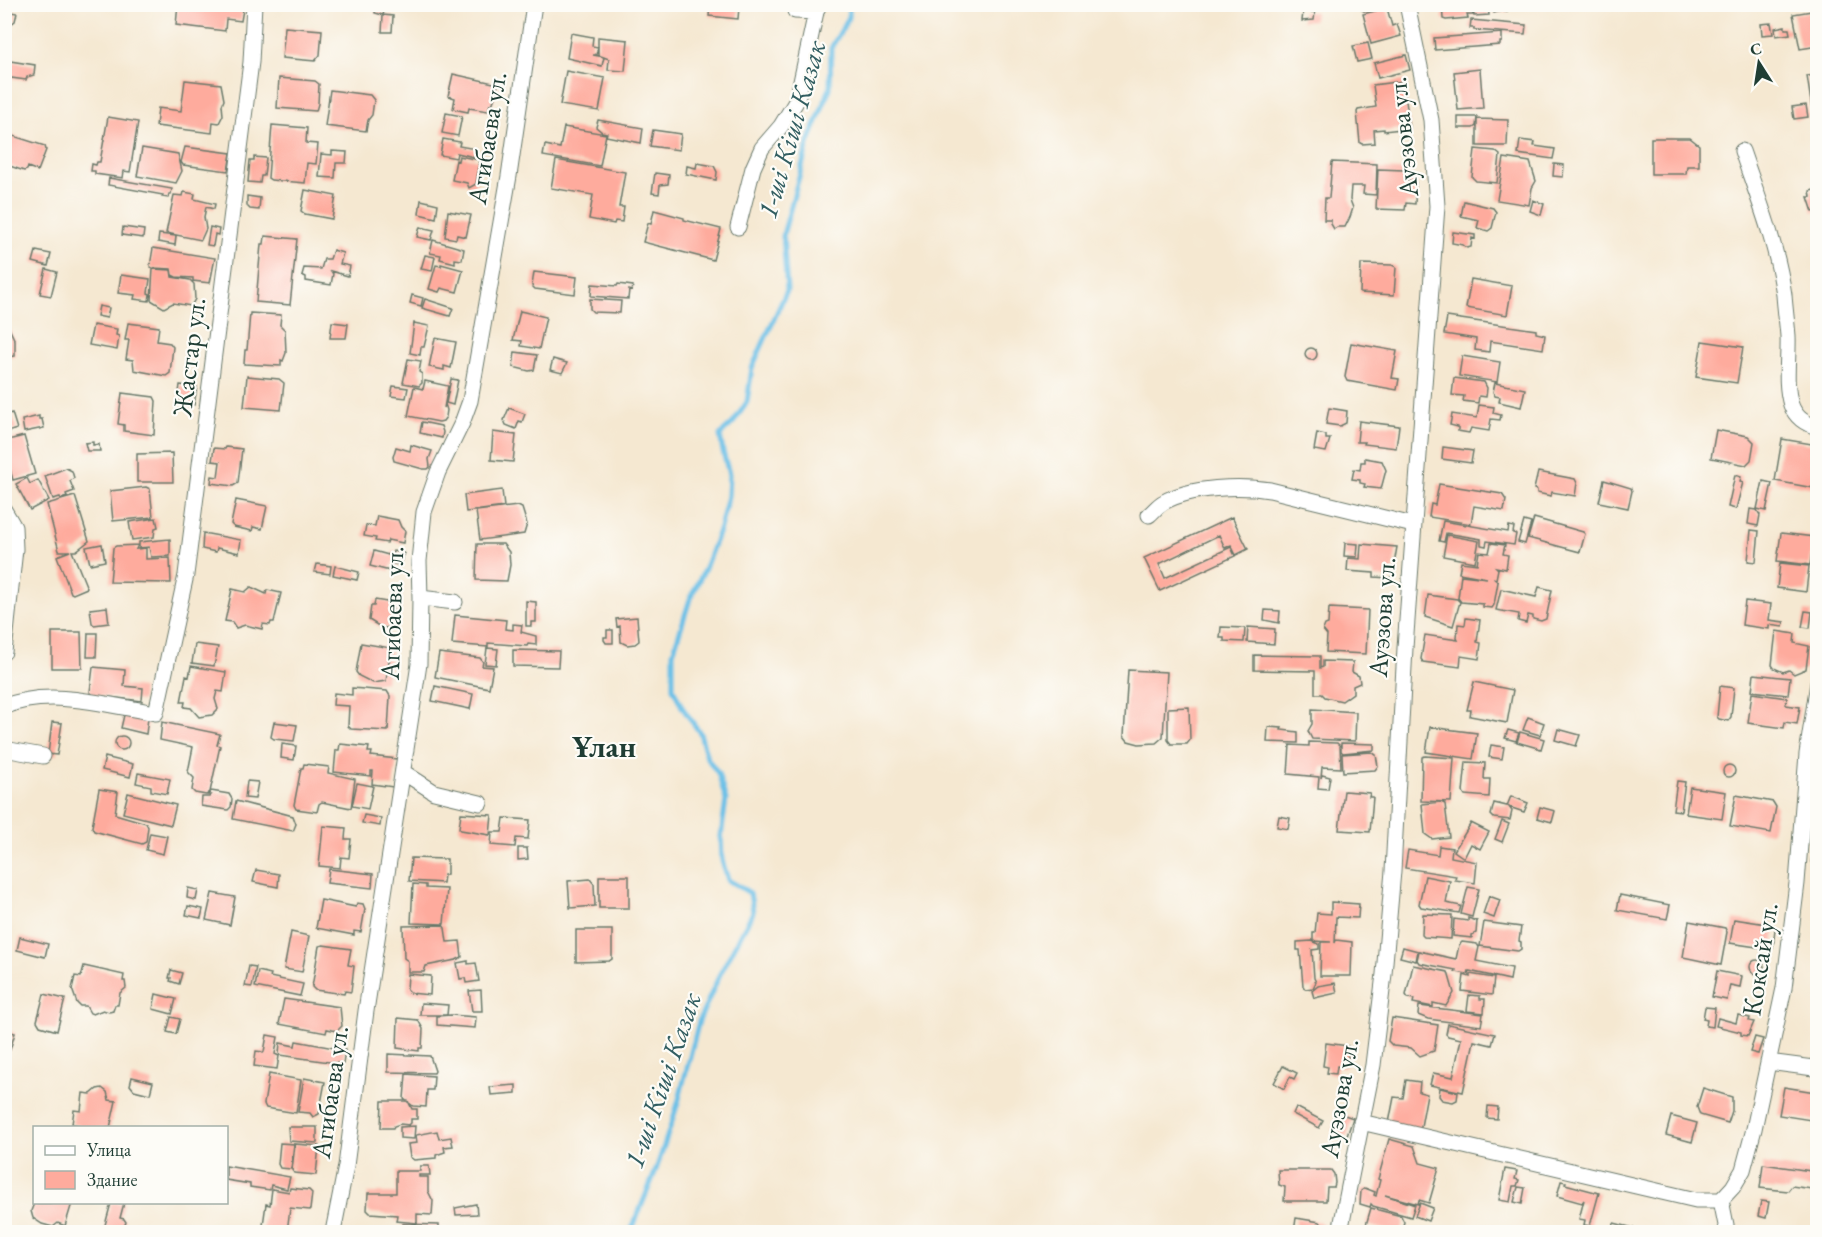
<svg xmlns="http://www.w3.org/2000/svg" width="1822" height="1237" font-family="'EB Garamond',serif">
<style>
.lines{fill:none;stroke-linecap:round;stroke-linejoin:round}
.stream{stroke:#6ac0e7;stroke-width:5}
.building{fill:#feab9d}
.street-casing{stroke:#6a796b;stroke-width:17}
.street{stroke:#fff;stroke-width:15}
.labels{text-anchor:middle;stroke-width:4.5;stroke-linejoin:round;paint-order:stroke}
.street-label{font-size:27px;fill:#1f3d34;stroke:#fdfcf7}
.water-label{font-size:28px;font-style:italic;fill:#325e61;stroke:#fdfcf7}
.quarter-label{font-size:30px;font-weight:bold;fill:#1f3d34;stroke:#fdfcf7}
</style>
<rect width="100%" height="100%" fill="#fdfcf7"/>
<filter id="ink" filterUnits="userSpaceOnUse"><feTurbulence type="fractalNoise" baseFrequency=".0167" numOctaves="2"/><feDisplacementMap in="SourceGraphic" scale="12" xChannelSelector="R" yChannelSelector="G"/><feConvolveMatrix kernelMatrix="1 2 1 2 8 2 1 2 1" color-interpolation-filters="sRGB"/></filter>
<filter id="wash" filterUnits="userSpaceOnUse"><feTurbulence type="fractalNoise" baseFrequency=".008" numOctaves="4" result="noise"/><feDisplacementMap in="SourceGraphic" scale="24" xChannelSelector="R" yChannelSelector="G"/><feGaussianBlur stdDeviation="1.35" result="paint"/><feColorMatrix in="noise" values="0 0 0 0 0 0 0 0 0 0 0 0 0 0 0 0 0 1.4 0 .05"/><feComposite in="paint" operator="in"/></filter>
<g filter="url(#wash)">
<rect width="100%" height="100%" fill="#f5e8d1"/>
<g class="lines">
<!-- stream -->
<path class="stream" d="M 628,1232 L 632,1229 L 656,1170 L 678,1103 L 699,1021 L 720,974 L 753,912 L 750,893 L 728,880 L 722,860 L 721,836 L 726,800 L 718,773 L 707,758 L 700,733 L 682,707 L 673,688 L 673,653 L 690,599 L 705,568 L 720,528 L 728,496 L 729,474 L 723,452 L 720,435 L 733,423 L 747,402 L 752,368 L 787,290 L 783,235 L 808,144 L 830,88 L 831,48 L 849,17 L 849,4"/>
</g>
<g id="blocks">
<!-- building -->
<path class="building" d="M 178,4 L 244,4 L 241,21 L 226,19 L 225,31 L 176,25 Z
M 375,4 L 386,4 L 383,15 L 375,13 Z
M 710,4 L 744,4 L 744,5 L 739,7 L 738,19 L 709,16 Z
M 1357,4 L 1379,4 L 1372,10 L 1364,11 L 1358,8 Z
M 1442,4 L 1472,4 L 1473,15 L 1467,15 L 1468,18 L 1446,20 L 1443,19 Z
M 1473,4 L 1488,4 L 1489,15 L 1474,16 Z
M 1492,4 L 1509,4 L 1507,12 L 1502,11 L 1494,13 L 1491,8 Z
M 1387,8 L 1392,26 L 1397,24 L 1401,36 L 1371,44 L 1363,14 Z
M 1818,10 L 1818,46 L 1800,49 L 1793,14 Z
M 5,11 L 17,13 L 15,21 L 11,24 L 5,23 Z
M 1303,12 L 1315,12 L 1314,20 L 1302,21 Z
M 383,15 L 393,16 L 392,32 L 382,32 Z
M 1471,20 L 1526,25 L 1525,34 L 1474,30 L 1474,28 L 1470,28 Z
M 1771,23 L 1773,34 L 1762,35 L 1761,24 Z
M 1785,26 L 1785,29 L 1789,29 L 1790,34 L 1776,36 L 1775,28 Z
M 285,27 L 322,30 L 320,55 L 315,61 L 282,58 Z
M 571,33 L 593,37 L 592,46 L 598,47 L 596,55 L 593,55 L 604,57 L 602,66 L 567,58 Z
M 1502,33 L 1502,42 L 1500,42 L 1500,45 L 1435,50 L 1434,38 Z
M 598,37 L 628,40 L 625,71 L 608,70 L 609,59 L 598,55 Z
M 1368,43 L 1372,59 L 1357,62 L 1353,46 Z
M 1406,55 L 1410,70 L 1378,78 L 1374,63 Z
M 4,60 L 35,65 L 34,75 L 27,77 L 26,80 L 4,77 Z
M 1480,69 L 1483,108 L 1458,110 L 1454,72 Z
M 566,71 L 605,78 L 599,111 L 560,105 Z
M 453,74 L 498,84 L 495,97 L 492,105 L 490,104 L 488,111 L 469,108 L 468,112 L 453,109 L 455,98 L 448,96 Z
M 1818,75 L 1818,108 L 1812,109 L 1807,76 Z
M 279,78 L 315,81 L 319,84 L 318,104 L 316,111 L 277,108 Z
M 185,80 L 221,84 L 224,100 L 222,105 L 223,115 L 219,123 L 213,122 L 212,133 L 156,126 L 158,108 L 181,111 Z
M 1403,81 L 1410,128 L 1384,131 L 1384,129 L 1374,130 L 1375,143 L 1362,144 L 1360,143 L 1357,112 L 1358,110 L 1376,107 L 1373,85 Z
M 330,90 L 370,95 L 374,100 L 372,115 L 368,120 L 366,131 L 325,126 Z
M 1806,105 L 1808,117 L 1794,119 L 1792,107 Z
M 446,113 L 462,116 L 458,136 L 442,133 Z
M 108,117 L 138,122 L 130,172 L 124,171 L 123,178 L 95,174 L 95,171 L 91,171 L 92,164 L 96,165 L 97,162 L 100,162 Z
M 1458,117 L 1477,117 L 1476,126 L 1473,128 L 1458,128 Z
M 1477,119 L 1508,120 L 1507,146 L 1477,146 Z
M 598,120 L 643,128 L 641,143 L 606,136 L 607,133 L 602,132 L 596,127 Z
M 272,125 L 307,128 L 306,143 L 318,144 L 316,164 L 307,163 L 305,183 L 271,180 L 268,178 Z
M 564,127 L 606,134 L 600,166 L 543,156 L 545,145 L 560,148 Z
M 653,130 L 681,134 L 679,150 L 650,146 Z
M 4,133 L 45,146 L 46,150 L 38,171 L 28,167 L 27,170 L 24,171 L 4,164 Z
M 1651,138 L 1690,138 L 1699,145 L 1699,166 L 1687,166 L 1686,174 L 1651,174 Z
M 443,139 L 460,142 L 459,146 L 476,149 L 474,157 L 457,153 L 456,158 L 440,155 Z
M 1520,140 L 1535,142 L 1534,146 L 1555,149 L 1553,159 L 1518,154 Z
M 185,147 L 231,153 L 228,171 L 183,165 L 181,162 Z
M 142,148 L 178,154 L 182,171 L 176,183 L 137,176 Z
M 1475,149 L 1495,151 L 1500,155 L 1497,183 L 1476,181 L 1472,177 Z
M 332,151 L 347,152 L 346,163 L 336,163 L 335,178 L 319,177 L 321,154 L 332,155 Z
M 459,156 L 480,160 L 476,184 L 469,188 L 467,183 L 452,180 L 456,160 L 458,161 Z
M 254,157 L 266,158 L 264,176 L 261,176 L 260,183 L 248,182 L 250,160 L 254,160 Z
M 1504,158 L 1530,162 L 1536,181 L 1532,188 L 1529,205 L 1497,200 Z
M 556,160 L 625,172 L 619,207 L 624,207 L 622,222 L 615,221 L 614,224 L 589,219 L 593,195 L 551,188 Z
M 1332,162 L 1377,164 L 1376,195 L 1363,194 L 1364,186 L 1351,186 L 1350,200 L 1353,208 L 1350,217 L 1345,227 L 1337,227 L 1334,229 L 1331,224 L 1331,220 L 1324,220 L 1325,198 L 1329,198 Z
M 697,163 L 714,166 L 717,172 L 716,180 L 686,174 L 687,166 L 696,168 Z
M 1554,164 L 1564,165 L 1563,177 L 1553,176 Z
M 1378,169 L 1404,170 L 1406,172 L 1405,180 L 1415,181 L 1416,183 L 1415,204 L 1406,203 L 1405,210 L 1376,209 Z
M 655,173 L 669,175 L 668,184 L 660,185 L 659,194 L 652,193 Z
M 109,178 L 172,189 L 171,194 L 169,194 L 168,198 L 162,197 L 163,195 L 108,185 Z
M 1818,189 L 1818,211 L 1813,212 L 1808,197 L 1811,197 L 1810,191 Z
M 305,190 L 336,196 L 332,219 L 305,214 L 301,211 Z
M 184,192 L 195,194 L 194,199 L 215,204 L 214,209 L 206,207 L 204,217 L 206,229 L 201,240 L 166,233 L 174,195 L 183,196 Z
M 247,196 L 260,198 L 259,210 L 250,209 L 247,206 Z
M 421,200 L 438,204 L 436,218 L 419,214 Z
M 1533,200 L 1544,204 L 1541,215 L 1530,211 Z
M 1464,201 L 1493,208 L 1496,212 L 1492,228 L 1488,231 L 1477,228 L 1479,220 L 1461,216 Z
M 654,210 L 684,218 L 684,220 L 721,229 L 713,260 L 643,242 L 648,223 L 651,224 Z
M 448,211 L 471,215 L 466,237 L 457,235 L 456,239 L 445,237 Z
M 123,227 L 144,230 L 143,238 L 122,235 Z
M 210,227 L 219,229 L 218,235 L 215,234 L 213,246 L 207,245 Z
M 420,227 L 434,230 L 431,240 L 417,237 Z
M 1453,232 L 1475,235 L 1475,239 L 1472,238 L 1471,247 L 1467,248 L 1463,245 L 1452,243 Z
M 159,234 L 176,236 L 175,245 L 158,242 Z
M 265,236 L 297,239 L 290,305 L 256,302 L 261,244 L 264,244 Z
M 433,240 L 464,249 L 462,260 L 455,259 L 455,263 L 440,259 L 441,255 L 430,253 Z
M 153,248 L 215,258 L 210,283 L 193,281 L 193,278 L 176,277 L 172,275 L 171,269 L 152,268 L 150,266 Z
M 333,250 L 343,253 L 340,264 L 350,266 L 348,276 L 331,271 L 333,274 L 331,285 L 306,281 L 306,277 L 302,275 L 304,268 L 321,269 L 324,259 L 330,259 Z
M 36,251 L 51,254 L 48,266 L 33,262 Z
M 425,255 L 435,257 L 432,271 L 421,269 Z
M 441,264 L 463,270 L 457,292 L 441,288 L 439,292 L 429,289 L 436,265 L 441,266 Z
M 1361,264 L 1392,265 L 1396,267 L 1394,295 L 1360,293 Z
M 46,269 L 57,272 L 51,296 L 40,294 Z
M 153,269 L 171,270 L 172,277 L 190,280 L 194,284 L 195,299 L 191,306 L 173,303 L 164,308 L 151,300 Z
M 534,272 L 577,277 L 575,294 L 535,289 L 532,286 Z
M 121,275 L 150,279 L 148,293 L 150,294 L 149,301 L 134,299 L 135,295 L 118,293 Z
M 1471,279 L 1512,286 L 1507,315 L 1466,308 Z
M 592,284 L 617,286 L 618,284 L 633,286 L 632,291 L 629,290 L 628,299 L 591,296 Z
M 412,295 L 423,298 L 421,306 L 410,303 Z
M 425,299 L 453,308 L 450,316 L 422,308 Z
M 590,299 L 621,301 L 620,313 L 593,312 L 590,309 Z
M 99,306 L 109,308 L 107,318 L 97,316 Z
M 520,311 L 546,317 L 539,349 L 521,346 L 522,341 L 513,340 Z
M 250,313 L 281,315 L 280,325 L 285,330 L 286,353 L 283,361 L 281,360 L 281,366 L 244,364 L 245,350 L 247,350 Z
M 1447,317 L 1536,330 L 1536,333 L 1545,335 L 1543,349 L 1490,341 L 1489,352 L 1475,350 L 1476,339 L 1444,334 Z
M 332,322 L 348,324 L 346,338 L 330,338 Z
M 128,323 L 159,327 L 157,341 L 170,343 L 173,347 L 170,373 L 166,376 L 134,370 L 133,360 L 126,359 L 129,340 L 125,340 Z
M 414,323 L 429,326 L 424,347 L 421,347 L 420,355 L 410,353 Z
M 93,325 L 117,329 L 116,335 L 119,336 L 117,350 L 89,345 Z
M 4,328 L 9,328 L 15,341 L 15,356 L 4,357 Z
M 435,338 L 456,342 L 451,368 L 444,366 L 444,370 L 429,367 Z
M 1702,341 L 1743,347 L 1737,383 L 1696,377 Z
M 1351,343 L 1397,351 L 1392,378 L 1399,379 L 1397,390 L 1347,381 L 1345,377 Z
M1305 354a6 6 0 1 1 12 0a6 6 0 1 1-12 0Z
M 515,352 L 537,355 L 534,370 L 529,371 L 513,367 Z
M 1462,356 L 1500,362 L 1497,382 L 1459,376 Z
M 408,359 L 421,361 L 419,372 L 422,374 L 422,383 L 419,386 L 403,383 Z
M 553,359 L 567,363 L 562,373 L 550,370 Z
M 247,376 L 279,379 L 284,383 L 281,410 L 244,407 Z
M 1454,378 L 1484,382 L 1487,388 L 1486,397 L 1479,396 L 1478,403 L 1463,401 L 1464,396 L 1452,395 Z
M 451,379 L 458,380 L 453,405 L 446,403 Z
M 425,381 L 448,386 L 444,408 L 445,404 L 447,410 L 446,417 L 443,421 L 439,422 L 408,416 L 414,387 L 423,389 Z
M 1495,383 L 1525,389 L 1521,407 L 1499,402 L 1500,397 L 1495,396 L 1493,392 Z
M 180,385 L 197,387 L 194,405 L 181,403 L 178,400 Z
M 393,386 L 408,388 L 406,398 L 391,396 Z
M 122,393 L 154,397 L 156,401 L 154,435 L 124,431 L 124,425 L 118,424 Z
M 1479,405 L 1494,407 L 1493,413 L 1501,415 L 1500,420 L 1491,419 L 1489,431 L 1471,428 L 1469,433 L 1458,431 L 1458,427 L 1450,425 L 1452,414 L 1477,418 Z
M 509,408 L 525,414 L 522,422 L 519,421 L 516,429 L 506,425 L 504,420 Z
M 1329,408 L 1347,411 L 1346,423 L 1340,426 L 1326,424 Z
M 12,413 L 17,429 L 4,433 L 4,415 Z
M 39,416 L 39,419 L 42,419 L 44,428 L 24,432 L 22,420 Z
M 1359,421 L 1399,426 L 1396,448 L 1364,444 L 1365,442 L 1357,442 Z
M 422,422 L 441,426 L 443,432 L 442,438 L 420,433 Z
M 1716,430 L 1748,436 L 1754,442 L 1751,460 L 1746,465 L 1711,458 Z
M 493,432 L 516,435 L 513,462 L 491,460 Z
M 1317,433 L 1326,435 L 1326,439 L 1330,439 L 1326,452 L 1314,450 Z
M 24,436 L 35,474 L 13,480 L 8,462 L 6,463 L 4,459 L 4,441 Z
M 1782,439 L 1818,445 L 1816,458 L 1818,458 L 1818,465 L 1815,465 L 1814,471 L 1814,488 L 1775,481 Z
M 93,442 L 93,445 L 99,444 L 100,451 L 87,451 L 85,443 Z
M 411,445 L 432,451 L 429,459 L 430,467 L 428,469 L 423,469 L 394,461 L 393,457 L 396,447 L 410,451 Z
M 226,447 L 242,449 L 238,483 L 233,486 L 211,483 L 212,476 L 218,477 L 220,462 L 212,461 L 214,448 L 225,449 Z
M 1443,447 L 1473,451 L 1471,463 L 1442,459 Z
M 172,453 L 173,482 L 137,482 L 137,454 Z
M 1365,458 L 1382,461 L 1386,470 L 1381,489 L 1364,487 L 1365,484 L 1360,483 L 1360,480 L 1352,479 L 1354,469 L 1360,470 L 1361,462 L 1365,462 Z
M 66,468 L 72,471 L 74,478 L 70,481 L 74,491 L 66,494 L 67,497 L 61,499 L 60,497 L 53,499 L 45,476 Z
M 1538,472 L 1575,479 L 1577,483 L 1575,496 L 1552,492 L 1551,496 L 1537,493 L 1537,490 L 1534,489 Z
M 1735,475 L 1741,477 L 1740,481 L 1743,482 L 1736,509 L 1728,507 Z
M 27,478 L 30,484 L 38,480 L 49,500 L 30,510 L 16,484 Z
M 1604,480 L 1631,488 L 1632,491 L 1628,508 L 1599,502 Z
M 1763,481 L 1772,483 L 1766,511 L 1757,509 Z
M 1439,484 L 1502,494 L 1506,500 L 1504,511 L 1474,506 L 1471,524 L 1429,517 L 1431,504 L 1435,505 Z
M 146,487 L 150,489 L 153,517 L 113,521 L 110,491 Z
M 502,490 L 504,507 L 466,512 L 464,495 Z
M 75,496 L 89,541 L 76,551 L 72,551 L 87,588 L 73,594 L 71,593 L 57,556 L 70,551 L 59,551 L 47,504 Z
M 236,500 L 267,506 L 262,529 L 253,527 L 252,531 L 234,527 L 231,524 Z
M 518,506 L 522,508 L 527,524 L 524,534 L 480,540 L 476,511 Z
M 1750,509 L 1757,510 L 1760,515 L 1758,526 L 1748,524 Z
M 377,516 L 398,520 L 401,527 L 405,531 L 403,543 L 388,540 L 387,543 L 375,541 L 376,538 L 364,536 L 366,525 L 375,526 Z
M 1232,517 L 1248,549 L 1236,555 L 1231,545 L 1225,548 L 1219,535 L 1159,564 L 1165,578 L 1231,547 L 1235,556 L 1160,591 L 1144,558 Z
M 156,518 L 158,527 L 155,528 L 154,537 L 132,540 L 129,522 Z
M 1534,518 L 1583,532 L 1585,534 L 1580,552 L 1528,538 Z
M 1443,521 L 1508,532 L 1509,526 L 1514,527 L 1513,533 L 1516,534 L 1514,545 L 1487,541 L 1486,546 L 1481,545 L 1481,539 L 1446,533 L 1444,542 L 1439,541 Z
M 1524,521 L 1531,523 L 1525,544 L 1518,542 Z
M 1751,530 L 1759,531 L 1756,562 L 1748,561 Z
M 203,533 L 241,540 L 239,553 L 217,548 L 216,552 L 202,549 Z
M 1781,533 L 1814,537 L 1810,565 L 1777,561 Z
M 1447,535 L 1479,541 L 1475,562 L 1443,556 Z
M 170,539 L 170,556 L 151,557 L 149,547 L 139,548 L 139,542 Z
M 1345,543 L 1358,544 L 1357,557 L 1344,556 Z
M 1491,543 L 1505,545 L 1503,554 L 1508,555 L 1506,569 L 1496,567 L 1498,569 L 1496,579 L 1493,578 L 1498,582 L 1494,605 L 1492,608 L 1483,607 L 1483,604 L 1461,602 L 1458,598 L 1461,575 L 1487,578 L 1459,573 L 1461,562 L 1477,564 L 1479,552 L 1489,553 Z
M 102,544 L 105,561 L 90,564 L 86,547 Z
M 477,544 L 503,544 L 509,552 L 510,565 L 507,581 L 476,580 Z
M 1361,544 L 1397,547 L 1392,576 L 1389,578 L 1374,577 L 1374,573 L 1347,571 L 1348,558 L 1360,559 Z
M 138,545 L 136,549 L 146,548 L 146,559 L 170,558 L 171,583 L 110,582 L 113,548 L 116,546 Z
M 374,551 L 392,556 L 393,551 L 404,553 L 401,566 L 392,563 L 390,571 L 370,566 Z
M 1780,563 L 1809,566 L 1806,592 L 1777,588 Z
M 317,564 L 331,566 L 330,574 L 315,572 Z
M 335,566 L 359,572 L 357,580 L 333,575 Z
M 251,587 L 266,594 L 267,590 L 281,593 L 274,622 L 271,622 L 270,625 L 263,624 L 262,629 L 245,625 L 236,628 L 232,622 L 225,621 L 232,589 L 245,592 Z
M 1539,587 L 1552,590 L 1546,619 L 1541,621 L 1533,619 L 1533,616 L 1528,615 L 1526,623 L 1518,621 L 1519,614 L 1496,610 L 1501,589 L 1536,597 Z
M 1428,595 L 1457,599 L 1460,602 L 1453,626 L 1425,617 Z
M 375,600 L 393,603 L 392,610 L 397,613 L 397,619 L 394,627 L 382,628 L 369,620 L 371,606 L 374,606 Z
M 526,601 L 536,602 L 536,622 L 531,622 L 531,626 L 526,626 Z
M 1745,601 L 1771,604 L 1769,620 L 1784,622 L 1783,627 L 1769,625 L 1769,629 L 1742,625 Z
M 107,607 L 109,623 L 94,625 L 92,623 L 90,609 Z
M 1329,608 L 1368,610 L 1366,654 L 1326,652 L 1327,635 L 1323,630 L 1325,625 L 1328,624 Z
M 1265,610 L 1280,611 L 1279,623 L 1264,620 Z
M 1805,611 L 1812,612 L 1810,628 L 1802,627 Z
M 455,615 L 506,620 L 505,629 L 513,630 L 513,624 L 522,625 L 521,632 L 536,636 L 536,645 L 528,644 L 527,646 L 488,643 L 488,647 L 452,644 Z
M 637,617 L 639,641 L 635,644 L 627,645 L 621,642 L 620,626 L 617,627 L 616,619 Z
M 1466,618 L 1480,620 L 1477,642 L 1481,643 L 1479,659 L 1461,656 L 1460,667 L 1423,662 L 1421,659 L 1425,635 L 1458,640 L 1457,638 L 1458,624 L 1465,625 Z
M 1221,627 L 1245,628 L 1244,642 L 1224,641 L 1224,638 L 1220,638 Z
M 1248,627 L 1275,629 L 1274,644 L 1247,642 Z
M 607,630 L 613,630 L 613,643 L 606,643 L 604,640 L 604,637 L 607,637 Z
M 1776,631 L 1795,634 L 1794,643 L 1809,646 L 1806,669 L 1794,674 L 1789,670 L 1783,672 L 1774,668 L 1772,665 Z
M 52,632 L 81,632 L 82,668 L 52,668 Z
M 88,633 L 97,633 L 96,657 L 87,657 Z
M 361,643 L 391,648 L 386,681 L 373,683 L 359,676 L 356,672 Z
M 195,644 L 218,647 L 214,666 L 192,663 Z
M 487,648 L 498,649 L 496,665 L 485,664 Z
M 513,650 L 559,651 L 558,667 L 513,666 Z
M 439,653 L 480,658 L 483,662 L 482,666 L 493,667 L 489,688 L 435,677 Z
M 1254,655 L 1320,656 L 1320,668 L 1323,667 L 1323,661 L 1353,662 L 1352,672 L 1359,676 L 1360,683 L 1353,686 L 1353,693 L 1342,701 L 1325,697 L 1322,694 L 1315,694 L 1315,671 L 1254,670 Z
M 191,666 L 226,672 L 223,692 L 217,691 L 215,699 L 218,709 L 212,715 L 199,717 L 191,708 L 184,707 L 185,702 L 181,702 L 186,676 L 189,677 Z
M 93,667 L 125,670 L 124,686 L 143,688 L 142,701 L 93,695 L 90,692 Z
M 1128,670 L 1167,672 L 1163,737 L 1156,743 L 1139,744 L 1128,741 L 1124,736 Z
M 1754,674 L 1790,678 L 1788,695 L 1752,691 Z
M 1474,682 L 1513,690 L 1507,723 L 1470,716 L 1471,710 L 1467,710 Z
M 435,686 L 473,694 L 470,709 L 432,701 Z
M 1720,686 L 1734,688 L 1731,717 L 1728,721 L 1719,719 L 1717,717 Z
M 352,688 L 387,691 L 390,696 L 388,731 L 351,729 L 348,726 L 349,706 L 333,705 L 334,693 L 352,695 Z
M 1752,693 L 1787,698 L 1786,705 L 1800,707 L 1797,724 L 1785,722 L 1784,728 L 1748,723 Z
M 1189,707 L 1190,740 L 1187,744 L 1171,744 L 1168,740 L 1168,708 Z
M 1312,709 L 1356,712 L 1355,741 L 1312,739 L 1308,731 L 1312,724 Z
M 124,715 L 148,718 L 146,734 L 121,728 Z
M 1528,717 L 1544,723 L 1540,735 L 1523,730 Z
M 52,722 L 62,723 L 57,755 L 48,754 Z
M 162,722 L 220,734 L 217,745 L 220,746 L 210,792 L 206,795 L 195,793 L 192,790 L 194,778 L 188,772 L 193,747 L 160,740 Z
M 274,722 L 297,725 L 294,741 L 274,739 L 271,737 Z
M 1268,727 L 1282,728 L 1281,730 L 1298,732 L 1298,743 L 1267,742 Z
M 1430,727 L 1477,733 L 1473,759 L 1426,752 Z
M 1558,729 L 1580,735 L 1576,746 L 1555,740 Z
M 1508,730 L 1519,733 L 1516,741 L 1505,738 Z
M 1520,732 L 1544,739 L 1541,749 L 1517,742 Z
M115 743a7 7 0 1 1 14 0a7 7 0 1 1-14 0Z
M 1309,742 L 1337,743 L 1340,746 L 1341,768 L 1322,767 L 1321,778 L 1322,775 L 1330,777 L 1328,789 L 1318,788 L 1319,777 L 1288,774 L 1290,745 L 1309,746 Z
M 1341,743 L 1374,744 L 1374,750 L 1343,753 L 1341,751 Z
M 282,744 L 296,746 L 294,760 L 281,758 Z
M 340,744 L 369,747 L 368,752 L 372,752 L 371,756 L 397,759 L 393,787 L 372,784 L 373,771 L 371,771 L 371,776 L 334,772 L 336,750 L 339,750 Z
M 1491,745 L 1504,747 L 1502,759 L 1489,757 Z
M 1372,752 L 1376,755 L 1378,766 L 1375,770 L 1343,772 L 1342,754 Z
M 1425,756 L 1454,758 L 1451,802 L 1421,801 L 1422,757 Z
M 105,757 L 133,764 L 130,777 L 102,770 Z
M 1466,762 L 1485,763 L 1484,779 L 1490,779 L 1489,797 L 1465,795 L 1463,792 Z
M 304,764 L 329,767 L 328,773 L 355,779 L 351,808 L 322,802 L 319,804 L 317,812 L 296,809 L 294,805 L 301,768 L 303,768 Z
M1723 771a6 6 0 1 1 12 0a6 6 0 1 1-12 0Z
M 138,773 L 170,779 L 167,794 L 151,791 L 151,786 L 136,783 Z
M 247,781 L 258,782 L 255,799 L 245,798 Z
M 1677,781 L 1685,782 L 1681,811 L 1673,810 Z
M 357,783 L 373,786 L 368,809 L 352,806 Z
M 1690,787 L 1726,792 L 1722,819 L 1686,814 Z
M 99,789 L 118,792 L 115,814 L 146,823 L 148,827 L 146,842 L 142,844 L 94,831 L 92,827 Z
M 211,791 L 229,794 L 232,799 L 231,807 L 228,810 L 201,806 L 202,797 L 209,797 L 211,795 L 208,795 Z
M 1344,791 L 1370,793 L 1369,797 L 1373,797 L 1370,832 L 1339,830 Z
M 128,793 L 176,805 L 171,825 L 123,813 Z
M 1736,795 L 1773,802 L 1776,807 L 1771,833 L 1730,826 Z
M 1511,796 L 1528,803 L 1524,812 L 1509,807 L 1512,811 L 1510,820 L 1494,818 L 1491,815 L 1494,803 L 1507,806 Z
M 236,801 L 293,816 L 296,824 L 294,829 L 293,831 L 233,819 Z
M 1441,802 L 1445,804 L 1449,837 L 1432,839 L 1425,834 L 1422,804 Z
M 1540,807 L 1555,811 L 1552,822 L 1537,818 Z
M 461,813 L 492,815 L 490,835 L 461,830 L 459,828 Z
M 364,815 L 381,818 L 380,826 L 362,823 Z
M 1279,816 L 1290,818 L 1288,829 L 1277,827 Z
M 504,818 L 530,820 L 528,839 L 516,838 L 515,847 L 491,845 L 492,832 L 502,832 Z
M 1502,821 L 1509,824 L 1502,842 L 1495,839 Z
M 1471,823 L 1489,832 L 1480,849 L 1471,844 L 1464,858 L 1454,851 Z
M 323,826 L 346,828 L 345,839 L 351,839 L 349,858 L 341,857 L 340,868 L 319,866 Z
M 150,833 L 167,836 L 163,854 L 146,850 Z
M 1815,835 L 1818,836 L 1818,863 L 1811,862 Z
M 1439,846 L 1452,848 L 1451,857 L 1477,862 L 1475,883 L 1455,880 L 1456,876 L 1405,868 L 1408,850 L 1438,855 Z
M 518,848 L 527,848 L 528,859 L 518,860 Z
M 411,858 L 447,859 L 447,875 L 444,875 L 443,883 L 409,881 Z
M 329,869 L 373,874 L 372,888 L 327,883 Z
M 256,870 L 279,874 L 278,887 L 253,882 Z
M 599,876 L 629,876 L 629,908 L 599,908 Z
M 1425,876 L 1450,881 L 1446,903 L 1461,906 L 1459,913 L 1421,907 L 1419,904 Z
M 590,879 L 594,884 L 595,906 L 570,908 L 568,881 Z
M 413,884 L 426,885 L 426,888 L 447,889 L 444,924 L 411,923 Z
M 1468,887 L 1479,889 L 1472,917 L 1461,914 Z
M 188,888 L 198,890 L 196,900 L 187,898 Z
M 212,893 L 235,897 L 230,925 L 206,920 Z
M 1620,895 L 1670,905 L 1667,919 L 1617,910 Z
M 1489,896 L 1500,900 L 1494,918 L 1483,914 Z
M 321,900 L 356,907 L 357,903 L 363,904 L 365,909 L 361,932 L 354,931 L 354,935 L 316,928 Z
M 1331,902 L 1359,904 L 1358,918 L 1336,917 L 1335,943 L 1336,940 L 1352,942 L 1351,976 L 1320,976 L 1321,942 L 1331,942 L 1313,941 L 1313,933 L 1315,933 L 1317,913 L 1331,914 Z
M 188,906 L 203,909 L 201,918 L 186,915 Z
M 1423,914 L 1452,915 L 1451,939 L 1424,937 L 1422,935 Z
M 1468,918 L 1477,921 L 1476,933 L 1472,935 L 1472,938 L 1453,936 L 1454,919 L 1468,921 Z
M 1734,919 L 1773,925 L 1775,929 L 1773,948 L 1770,949 L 1730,943 Z
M 1689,921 L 1725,928 L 1727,932 L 1721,965 L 1683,957 Z
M 1484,922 L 1521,927 L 1519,941 L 1521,942 L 1521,949 L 1518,951 L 1480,946 Z
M 443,925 L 445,928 L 447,942 L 460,941 L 462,957 L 456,960 L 426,966 L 424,972 L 408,972 L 408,961 L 404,958 L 403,926 Z
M 576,930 L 612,930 L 612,959 L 609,961 L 576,962 Z
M 291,932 L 309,936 L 302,972 L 284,969 Z
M 20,937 L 48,944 L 45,957 L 17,950 Z
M 1312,941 L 1319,944 L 1319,949 L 1312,950 L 1314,978 L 1316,982 L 1313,988 L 1305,989 L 1303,986 L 1300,950 L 1297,950 L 1297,942 Z
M 1462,942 L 1477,944 L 1479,947 L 1476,961 L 1512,968 L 1510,980 L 1469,971 L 1468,974 L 1455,972 L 1456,970 L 1419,963 L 1417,960 L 1419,951 L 1456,959 L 1459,945 Z
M 323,945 L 351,949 L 348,965 L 354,966 L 351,992 L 345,991 L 344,994 L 315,990 L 312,987 L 319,946 Z
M 1403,947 L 1418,951 L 1416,961 L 1400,957 Z
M1750 967a7 7 0 1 1 14 0a7 7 0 1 1-14 0Z
M 468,961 L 468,964 L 476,963 L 479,981 L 466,983 L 465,978 L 460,979 L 457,963 Z
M 1413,965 L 1448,972 L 1454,993 L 1446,1006 L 1433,1003 L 1433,1007 L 1413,1003 L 1414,999 L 1408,998 L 1406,995 Z
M 84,966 L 124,975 L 123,981 L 125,981 L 126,988 L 120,993 L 118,1005 L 115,1005 L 113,1011 L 109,1012 L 103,1010 L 93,1014 L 90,1013 L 86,1006 L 80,1006 L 77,1003 L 72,989 L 75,976 L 81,977 Z
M 249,966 L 256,967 L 252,987 L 245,986 Z
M 171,970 L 182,973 L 179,984 L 170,981 L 171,978 L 169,978 Z
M 258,971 L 271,974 L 270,977 L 303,984 L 300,996 L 255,987 Z
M 1717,971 L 1742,976 L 1740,987 L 1730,985 L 1727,1000 L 1712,997 Z
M 408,974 L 431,976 L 430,995 L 410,993 L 407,990 Z
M 1470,974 L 1494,978 L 1492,995 L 1462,991 L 1464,975 L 1470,977 Z
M 1335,983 L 1337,993 L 1314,998 L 1312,991 L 1318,986 Z
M 481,990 L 482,1011 L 472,1011 L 469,991 Z
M 44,994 L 65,999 L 57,1031 L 40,1026 L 37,1021 Z
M 156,994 L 176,999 L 172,1014 L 153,1009 Z
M 1469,995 L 1480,996 L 1480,999 L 1485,999 L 1484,1013 L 1467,1011 Z
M 284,999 L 340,1007 L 342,1026 L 337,1031 L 327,1029 L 326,1033 L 279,1024 Z
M 421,1003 L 448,1005 L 447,1015 L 420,1015 Z
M 1419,1006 L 1483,1014 L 1481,1026 L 1428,1019 L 1418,1015 Z
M 1705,1007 L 1715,1008 L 1713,1027 L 1706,1026 L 1707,1020 L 1703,1019 Z
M 451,1015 L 476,1017 L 475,1028 L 437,1025 L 437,1016 Z
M 1738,1015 L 1750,1018 L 1749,1021 L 1754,1022 L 1748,1036 L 1741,1035 L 1741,1032 L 1716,1026 L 1718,1018 L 1736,1023 Z
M 171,1017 L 180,1019 L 176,1034 L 167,1032 Z
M 398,1018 L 418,1020 L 423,1029 L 422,1048 L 419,1048 L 419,1051 L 397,1048 Z
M 1392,1018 L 1438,1025 L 1434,1051 L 1420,1056 L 1411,1048 L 1393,1046 L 1388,1041 Z
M 1448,1024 L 1495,1034 L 1492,1045 L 1474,1041 L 1463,1092 L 1430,1085 L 1433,1073 L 1453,1077 L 1461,1039 L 1448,1036 L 1446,1034 Z
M 4,1030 L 15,1033 L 10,1050 L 4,1049 Z
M 267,1035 L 278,1037 L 275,1054 L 279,1056 L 277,1069 L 254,1066 L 256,1051 L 264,1052 Z
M 1755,1037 L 1763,1039 L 1758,1054 L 1750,1052 Z
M 296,1041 L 345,1050 L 343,1064 L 280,1055 L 279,1053 L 280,1043 L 295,1046 Z
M 1326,1043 L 1348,1046 L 1348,1061 L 1345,1067 L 1337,1066 L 1336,1074 L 1327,1073 L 1328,1067 L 1323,1066 Z
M 388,1054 L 430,1056 L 435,1071 L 434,1073 L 388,1072 Z
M 1283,1066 L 1297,1073 L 1294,1079 L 1290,1077 L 1284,1089 L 1274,1083 Z
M 269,1074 L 301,1080 L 296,1113 L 266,1108 L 264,1104 Z
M 406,1074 L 434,1076 L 433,1090 L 427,1090 L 426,1107 L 413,1106 L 404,1099 Z
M 132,1077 L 153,1082 L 150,1094 L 134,1090 L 130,1085 Z
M 304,1078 L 325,1082 L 319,1114 L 313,1117 L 310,1113 L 298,1112 Z
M 1406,1080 L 1420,1082 L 1419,1092 L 1427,1094 L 1420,1132 L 1389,1123 L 1394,1097 L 1403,1098 Z
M 516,1085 L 516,1093 L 491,1095 L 490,1087 Z
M 1784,1087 L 1815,1092 L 1818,1097 L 1817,1121 L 1779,1115 Z
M 102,1088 L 107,1092 L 109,1100 L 116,1101 L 110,1128 L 79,1128 L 79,1125 L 72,1124 L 74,1110 L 81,1111 L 83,1093 L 91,1094 L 97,1089 Z
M 1440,1088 L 1458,1092 L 1457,1100 L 1453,1102 L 1442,1100 L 1439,1096 Z
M 1703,1088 L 1732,1097 L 1732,1111 L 1728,1123 L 1700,1115 L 1697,1107 Z
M 382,1101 L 408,1101 L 412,1109 L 417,1109 L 417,1119 L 411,1119 L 411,1123 L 409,1125 L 400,1124 L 394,1126 L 393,1128 L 381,1128 Z
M 1488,1106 L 1498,1107 L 1497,1119 L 1487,1118 Z
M 1296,1107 L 1323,1121 L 1319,1128 L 1293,1114 Z
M 1339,1113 L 1353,1118 L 1347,1136 L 1337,1135 L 1332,1130 Z
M 1671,1116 L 1697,1123 L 1692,1142 L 1666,1135 Z
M 415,1126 L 414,1139 L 400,1138 L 400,1127 Z
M 288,1127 L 317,1127 L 317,1143 L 289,1141 Z
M 437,1131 L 439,1139 L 451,1137 L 453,1146 L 444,1147 L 445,1152 L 436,1155 L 436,1158 L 414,1160 L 410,1157 L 408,1144 L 417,1143 L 416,1135 Z
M 1389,1139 L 1414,1146 L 1420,1163 L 1439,1168 L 1429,1203 L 1419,1200 L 1418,1204 L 1385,1195 L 1415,1205 L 1411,1217 L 1373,1206 L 1371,1204 L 1370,1207 L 1360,1204 L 1361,1191 L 1365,1188 L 1375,1192 L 1374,1195 L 1376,1196 L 1380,1180 L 1378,1179 Z
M 280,1143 L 294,1144 L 291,1169 L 280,1168 L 278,1164 Z
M 295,1144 L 319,1146 L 316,1175 L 294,1173 L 292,1170 Z
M 1763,1164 L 1818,1172 L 1818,1190 L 1792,1186 L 1788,1191 L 1760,1188 Z
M 226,1166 L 290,1177 L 287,1189 L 271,1185 L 270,1190 L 250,1187 L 250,1184 L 226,1180 Z
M 420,1166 L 429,1166 L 430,1175 L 419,1175 L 419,1177 L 428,1177 L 428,1191 L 433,1201 L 432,1215 L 417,1214 L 417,1223 L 396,1221 L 397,1215 L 370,1213 L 367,1210 L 368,1193 L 396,1193 L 396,1171 L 420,1171 Z
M 1505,1169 L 1517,1171 L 1515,1179 L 1519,1180 L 1517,1186 L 1513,1186 L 1510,1202 L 1499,1200 Z
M 1278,1170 L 1331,1170 L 1334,1174 L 1335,1183 L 1334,1187 L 1327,1187 L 1326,1201 L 1284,1201 L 1285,1187 L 1279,1185 Z
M 1561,1181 L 1566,1182 L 1565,1184 L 1599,1193 L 1590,1226 L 1584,1225 L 1585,1220 L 1579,1219 L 1584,1200 L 1582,1203 L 1557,1196 Z
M 1518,1187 L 1525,1188 L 1522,1204 L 1514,1202 Z
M 290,1188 L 309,1190 L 312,1193 L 310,1210 L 290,1208 L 287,1232 L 262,1232 L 266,1204 L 270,1205 L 272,1189 L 289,1192 Z
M 1761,1201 L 1769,1202 L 1766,1218 L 1758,1216 Z
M 34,1203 L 72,1203 L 65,1226 L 58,1223 L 53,1227 L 42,1224 L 33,1218 L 31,1211 Z
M 111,1203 L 124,1203 L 120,1218 L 124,1219 L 126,1222 L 122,1232 L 111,1230 L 105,1225 Z
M 1420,1203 L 1433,1208 L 1428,1221 L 1415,1216 Z
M 476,1204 L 477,1214 L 456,1215 L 455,1208 Z
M 1371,1208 L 1401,1216 L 1404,1222 L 1401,1232 L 1394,1232 L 1366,1225 Z
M 1296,1218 L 1320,1222 L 1323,1226 L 1323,1232 L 1294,1232 Z
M 1614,1223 L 1649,1232 L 1612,1232 Z
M 403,1224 L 439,1225 L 439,1232 L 403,1232 Z"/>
</g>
</g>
<g filter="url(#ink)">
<use href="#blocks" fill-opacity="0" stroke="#6a796b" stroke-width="1.5"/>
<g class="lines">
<!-- street casing -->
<g class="street-casing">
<path id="street" d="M 795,11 L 816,12
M 1742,151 C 1758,198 1777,245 1784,295 C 1785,309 1787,323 1788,336 C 1789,359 1784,382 1791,405 C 1796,418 1805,424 1818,427
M 738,227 L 753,168 L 762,148 L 781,126 L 797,100 L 816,12 L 819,4
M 4,510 L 14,527 L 15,549 L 4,652
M 1149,515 C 1154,511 1158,505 1164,502 C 1190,487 1241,485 1270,490 L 1413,525
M 420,598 L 455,602
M 4,707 C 49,687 110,706 156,713 L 186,575 L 251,62 L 254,4
M 4,749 L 43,756
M 403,772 L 434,792 L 480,803
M 1768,1062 L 1814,1068
M 1361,1122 L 1696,1200 L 1721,1200
M 1721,1200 L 1733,1187 L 1743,1170 L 1754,1129 L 1784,988 L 1797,883 L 1807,754 L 1818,683
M 1721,1200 L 1726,1225 L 1725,1232
M 333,1232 L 346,1166 L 366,1011 L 419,664 L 420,598 L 419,561 L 424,512 L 438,472 L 462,423 L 470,401 L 509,176 L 534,4
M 1340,1232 L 1373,1065 L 1384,974 L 1393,871 L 1405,648 L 1437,206 L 1431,120 L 1407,4"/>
</g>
<!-- street -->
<use href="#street" class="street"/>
</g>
</g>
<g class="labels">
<!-- street labels -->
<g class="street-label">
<text transform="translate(1403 137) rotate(-96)" y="9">Ауэзова ул.</text>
<text transform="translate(487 138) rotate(-81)" y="9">Агибаева ул.</text>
<text transform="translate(189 357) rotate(-83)" y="9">Жастар ул.</text>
<text transform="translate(392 613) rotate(-88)" y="9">Агибаева ул.</text>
<text transform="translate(1382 617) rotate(-86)" y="9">Ауэзова ул.</text>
<text transform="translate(1760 959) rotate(-81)" y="9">Коксай ул.</text>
<text transform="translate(330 1092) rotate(-82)" y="9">Агибаева ул.</text>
<text transform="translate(1339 1098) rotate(-80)" y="9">Ауэзова ул.</text>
</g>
<!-- water labels -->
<g class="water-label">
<text transform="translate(791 129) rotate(-74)" y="10">1-ші Кіші Казак</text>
<text transform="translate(662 1080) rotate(-71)" y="10">1-ші Кіші Казак</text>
</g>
<!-- quarter labels -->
<g class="quarter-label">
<text x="604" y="757">Ұлан</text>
</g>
</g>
<!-- margin -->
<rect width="1822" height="1237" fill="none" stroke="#fdfcf7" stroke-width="24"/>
<!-- legend -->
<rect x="33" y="1126" width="195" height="78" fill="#fdfcf7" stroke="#a4b0a9" stroke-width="1.5"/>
<rect x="45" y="1146" width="30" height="9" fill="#ffffff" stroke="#a4b0a9" stroke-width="1.5"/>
<text x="87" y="1156" font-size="18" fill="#1f3d34">Улица</text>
<rect x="45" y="1171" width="30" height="18" fill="#feab9d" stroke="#a4b0a9" stroke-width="1.5"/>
<text x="87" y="1186" font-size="18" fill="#1f3d34">Здание</text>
<!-- north arrow -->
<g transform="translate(1759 63) rotate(348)" stroke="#fdfcf7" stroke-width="4.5" paint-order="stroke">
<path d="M0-4.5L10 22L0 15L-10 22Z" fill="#1f3d34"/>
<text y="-9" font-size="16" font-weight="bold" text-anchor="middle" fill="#1f3d34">С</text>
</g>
</svg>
